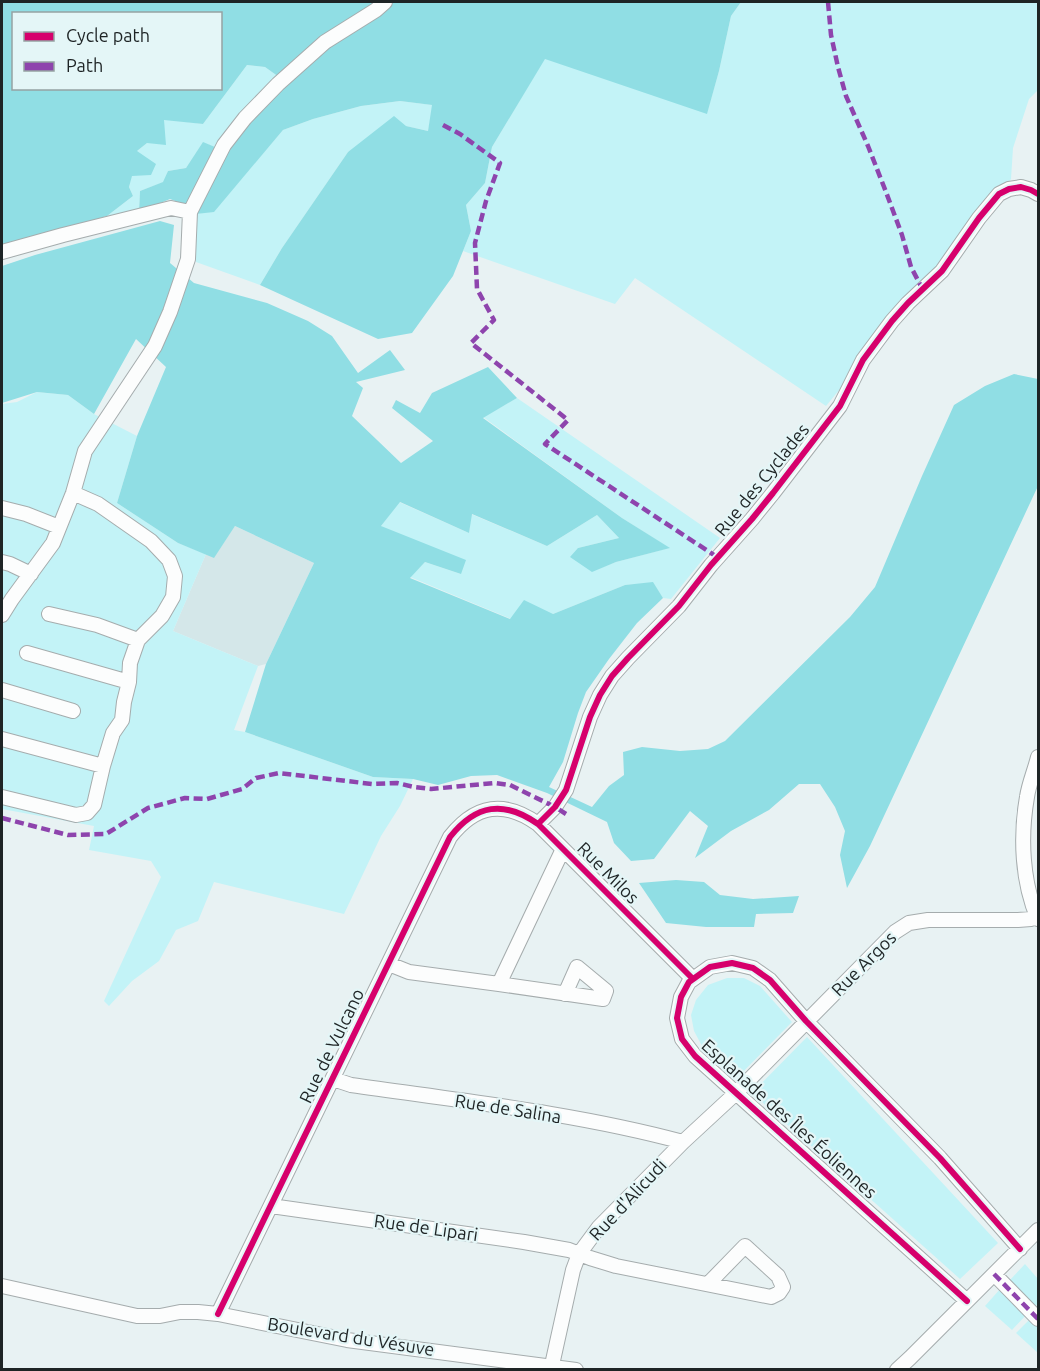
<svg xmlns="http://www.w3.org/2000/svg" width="1040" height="1371" font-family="Ubuntu,sans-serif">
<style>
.built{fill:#d4e7e9}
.green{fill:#c3f3f7}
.forest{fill:#90dee4;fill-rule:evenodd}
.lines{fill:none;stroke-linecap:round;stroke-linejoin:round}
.minor-casing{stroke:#a5acad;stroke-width:16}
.minor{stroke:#fcfdfd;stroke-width:14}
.quiet{stroke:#8e44ad;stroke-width:4.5;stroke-dasharray:9 4.5;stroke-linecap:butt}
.cycleway-casing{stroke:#e4f6f7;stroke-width:10}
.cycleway{stroke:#d6006c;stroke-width:6}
.labels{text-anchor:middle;stroke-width:4.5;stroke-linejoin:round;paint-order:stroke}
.street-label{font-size:18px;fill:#1e2425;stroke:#e4f6f7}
</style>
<rect width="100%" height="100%" fill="#e8f2f3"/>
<!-- built -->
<path class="built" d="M 235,526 L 314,563 L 266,664 L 258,666 L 173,631 L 206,554 L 214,557 Z"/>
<!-- green -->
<path class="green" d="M 741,2 L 1038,2 L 1038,90 L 1029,99 L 1013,148 L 1011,179 L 966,236 L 826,406 L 635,278 L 615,304 L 463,251 L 471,231 L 466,205 L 485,183 L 492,147 L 545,58 L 707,113 L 719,71 L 731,16 Z
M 247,65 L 265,67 L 279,77 L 215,147 L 203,143 L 186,168 L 168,171 L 164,182 L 140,191 L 139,212 L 107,216 L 133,196 L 129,187 L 137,151 L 147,143 L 164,119 L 203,124 Z
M 400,101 L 433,105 L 428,131 L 406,126 L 348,152 L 282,248 L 260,285 L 196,262 L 196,214 L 214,211 L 283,130 L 313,119 L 361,106 Z
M 37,392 L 68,395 L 94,414 L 137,436 L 117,503 L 178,543 L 206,554 L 173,631 L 258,666 L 234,730 L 245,732 L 373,777 L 413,779 L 400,806 L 381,836 L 344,914 L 214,882 L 198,921 L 176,930 L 159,961 L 132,981 L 109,1006 L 104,1001 L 161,877 L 151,861 L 89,850 L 94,826 L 2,809 L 2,404 L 17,402 Z
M 517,398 L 720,538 L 671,599 L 663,598 L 653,583 L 625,585 L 553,614 L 511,619 L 410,577 L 425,562 L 461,574 L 381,526 L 399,502 L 469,533 L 471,514 L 547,546 L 597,515 L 619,538 L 578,548 L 592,571 L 616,562 L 669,548 L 622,518 L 483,417 Z
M 727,978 L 744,978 L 760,986 L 792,1022 L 738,1077 L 702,1046 L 694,1031 L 691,1015 L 696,1000 L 708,985 Z
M 807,1037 L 998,1243 L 960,1279 L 752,1093 Z
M 1025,1264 L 1038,1279 L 1038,1303 L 1035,1307 L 1009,1281 Z
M 1001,1288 L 1027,1314 L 1012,1330 L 985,1306 Z
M 1031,1318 L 1038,1326 L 1038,1353 L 1016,1333 Z"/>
<!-- forest -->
<path class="forest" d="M 2,2 L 380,2 L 279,77 L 265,67 L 247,65 L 203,124 L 164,120 L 166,145 L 147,143 L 137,151 L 156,164 L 151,175 L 132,176 L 129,187 L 133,196 L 107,216 L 2,246 ZM 14,14 L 220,14 L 220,88 L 14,88 Z
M 394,2 L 741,2 L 731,16 L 719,71 L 707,114 L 545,59 L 492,147 L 485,183 L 466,205 L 471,231 L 453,276 L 412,333 L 378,339 L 260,285 L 282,248 L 348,152 L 394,116 L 406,126 L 428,131 L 432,105 L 400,101 L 361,106 L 313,119 L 283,130 L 214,212 L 196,214 L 217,166 L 250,118 L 330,44 L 382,12 Z
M 203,142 L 215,147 L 186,205 L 170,199 L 139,212 L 140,191 L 163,182 L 168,171 L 186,168 Z
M 160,221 L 174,225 L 170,263 L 194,283 L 267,303 L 308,321 L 332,336 L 358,373 L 390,350 L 405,370 L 356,382 L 363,388 L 352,416 L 401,463 L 433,441 L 392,408 L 396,400 L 420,413 L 432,393 L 488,367 L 517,398 L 483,418 L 622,518 L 670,548 L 616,562 L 592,572 L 570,557 L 578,548 L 619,538 L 597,515 L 547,546 L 472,514 L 469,533 L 400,502 L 381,526 L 466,560 L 461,574 L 425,562 L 410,578 L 510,619 L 524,600 L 553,614 L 625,585 L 653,582 L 663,598 L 637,623 L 609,659 L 586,692 L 578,713 L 563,762 L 549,787 L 592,807 L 609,786 L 624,775 L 623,752 L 642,747 L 680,751 L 708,749 L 725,741 L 850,617 L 875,587 L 922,476 L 954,405 L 985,386 L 1014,374 L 1038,379 L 1038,486 L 870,846 L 847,888 L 840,855 L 845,831 L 835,807 L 820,784 L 799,784 L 769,810 L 731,831 L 695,858 L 708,826 L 690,811 L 654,859 L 631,861 L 614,843 L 607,822 L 547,793 L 497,775 L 471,776 L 438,785 L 413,779 L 373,777 L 245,732 L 266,664 L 314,563 L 235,526 L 214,558 L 178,543 L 117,503 L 137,436 L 166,367 L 136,339 L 94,414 L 68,395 L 37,392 L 2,403 L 2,266 L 35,255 Z
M 676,880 L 704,882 L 720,895 L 753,899 L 799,896 L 793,913 L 756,914 L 754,927 L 706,927 L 666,923 L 639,883 Z"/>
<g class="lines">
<!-- minor casing -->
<g class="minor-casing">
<path id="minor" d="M 2,252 L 63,235 L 171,208 L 190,212
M 73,493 L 98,504 L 151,541 L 169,560 L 175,576 L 173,597 L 162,616 L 138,640
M 2,508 L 26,514 L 59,527
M 2,562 L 10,564 L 31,574
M 2,615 L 12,599 L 53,543 L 73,493 L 85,451 L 155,346 L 170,312 L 188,259 L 190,212 L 224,145 L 245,118 L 278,84 L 325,42 L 376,10 L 385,2
M 27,653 L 129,682
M 2,690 L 73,711
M 2,739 L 103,766
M 1038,757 C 1035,770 1029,783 1027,797 C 1020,837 1022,882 1038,919
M 2,797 L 76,815 L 87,813 L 94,805 L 103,766 L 113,733 L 122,720 L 124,702 L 129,682 L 130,663 L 138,640 L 97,625 L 49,614
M 538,824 L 555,807 L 566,790 L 590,717 L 600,695 L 612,676 L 628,658 L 679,606 L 711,565 L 752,519 L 773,493 L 840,406 L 863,360 L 892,321 L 908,303 L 942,271 L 979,218 L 999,194 L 1009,189 L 1021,187 L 1031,190 L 1038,194
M 389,964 L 409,972 L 499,984 L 563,849
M 499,984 L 603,999 L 606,991 L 577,967 L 565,994
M 333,1079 L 351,1085 C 462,1101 575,1113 683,1142
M 271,1206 L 524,1242 L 569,1250 L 590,1258 L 616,1266 L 771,1297 L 779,1293 L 783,1287 L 778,1276 L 745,1246 L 708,1284
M 994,1274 L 1038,1319
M 2,1286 L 137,1316 L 160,1316 L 180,1312 L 198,1312 L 218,1314 L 347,1340 L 576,1370
M 967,1301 L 695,1056 L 682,1039 L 677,1018 L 681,997 L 689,982 L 710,967 L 732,963 L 753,968 L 770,980 L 806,1021 L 940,1158 L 1020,1249
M 218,1314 L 450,837 C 476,804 504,800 538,824 L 693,979
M 552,1365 L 573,1270 L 579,1254 L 599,1227 L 683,1142 L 736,1093 L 895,932 L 909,923 L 928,920 L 1018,920 L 1031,919 L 1038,916
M 897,1370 L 910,1358 L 1038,1230"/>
</g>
<!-- minor -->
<use href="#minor" class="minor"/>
<!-- quiet -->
<path class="quiet" d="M 828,2 L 831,35 L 838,67 L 846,96 L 868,146 L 886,192 L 902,235 L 911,267 L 923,290
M 443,125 L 460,134 L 500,163 L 486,201 L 475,243 L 477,289 L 494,320 L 471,343 L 568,420 L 545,444 L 717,557
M 2,818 L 68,835 L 106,834 L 148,808 L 185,798 L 207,799 L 242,789 L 256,778 L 279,773 L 372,784 L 397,783 L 414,787 L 431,789 L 495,783 L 510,785 L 555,807 L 566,814
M 994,1274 L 1038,1319"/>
<!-- cycleway casing -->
<g class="cycleway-casing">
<path id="cycleway" d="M 538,824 L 555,807 L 566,790 L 590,717 L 600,695 L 612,676 L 628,658 L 679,606 L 711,565 L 752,519 L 773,493 L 840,406 L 863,360 L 892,321 L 908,303 L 942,271 L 979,218 L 999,194 L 1009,189 L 1021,187 L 1031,190 L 1038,194
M 967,1301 L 695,1056 L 682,1039 L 677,1018 L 681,997 L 689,982 L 710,967 L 732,963 L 753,968 L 770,980 L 806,1021 L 940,1158 L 1020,1249
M 218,1314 L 450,837 C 476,804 504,800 538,824 L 693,979"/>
</g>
<!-- cycleway -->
<use href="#cycleway" class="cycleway"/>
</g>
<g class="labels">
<!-- street labels -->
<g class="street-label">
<text transform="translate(762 480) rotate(-51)" y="6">Rue des Cyclades</text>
<text transform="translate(608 873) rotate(45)" y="6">Rue Milos</text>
<text transform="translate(864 964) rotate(-45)" y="6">Rue Argos</text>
<text transform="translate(332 1046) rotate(-64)" y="6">Rue de Vulcano</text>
<text transform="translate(508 1109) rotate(9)" y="6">Rue de Salina</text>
<text transform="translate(789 1119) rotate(42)" y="6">Esplanade des Îles Éoliennes</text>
<text transform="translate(628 1200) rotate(-47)" y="6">Rue d'Alicudi</text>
<text transform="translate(426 1228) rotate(8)" y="6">Rue de Lipari</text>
<text transform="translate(351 1337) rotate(9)" y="6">Boulevard du Vésuve</text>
</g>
</g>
<!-- border -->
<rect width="1040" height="1371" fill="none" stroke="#1e2425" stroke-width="6"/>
<!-- legend -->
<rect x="12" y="12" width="210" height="78" fill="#e4f6f7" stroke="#95a2a3" stroke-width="1.5"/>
<rect x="24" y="32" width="30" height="9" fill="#d6006c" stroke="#95a2a3" stroke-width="1.5"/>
<text x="66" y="42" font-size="18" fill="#1e2425">Cycle path</text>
<rect x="24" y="62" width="30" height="9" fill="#8e44ad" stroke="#95a2a3" stroke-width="1.5"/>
<text x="66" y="72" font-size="18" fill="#1e2425">Path</text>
</svg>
